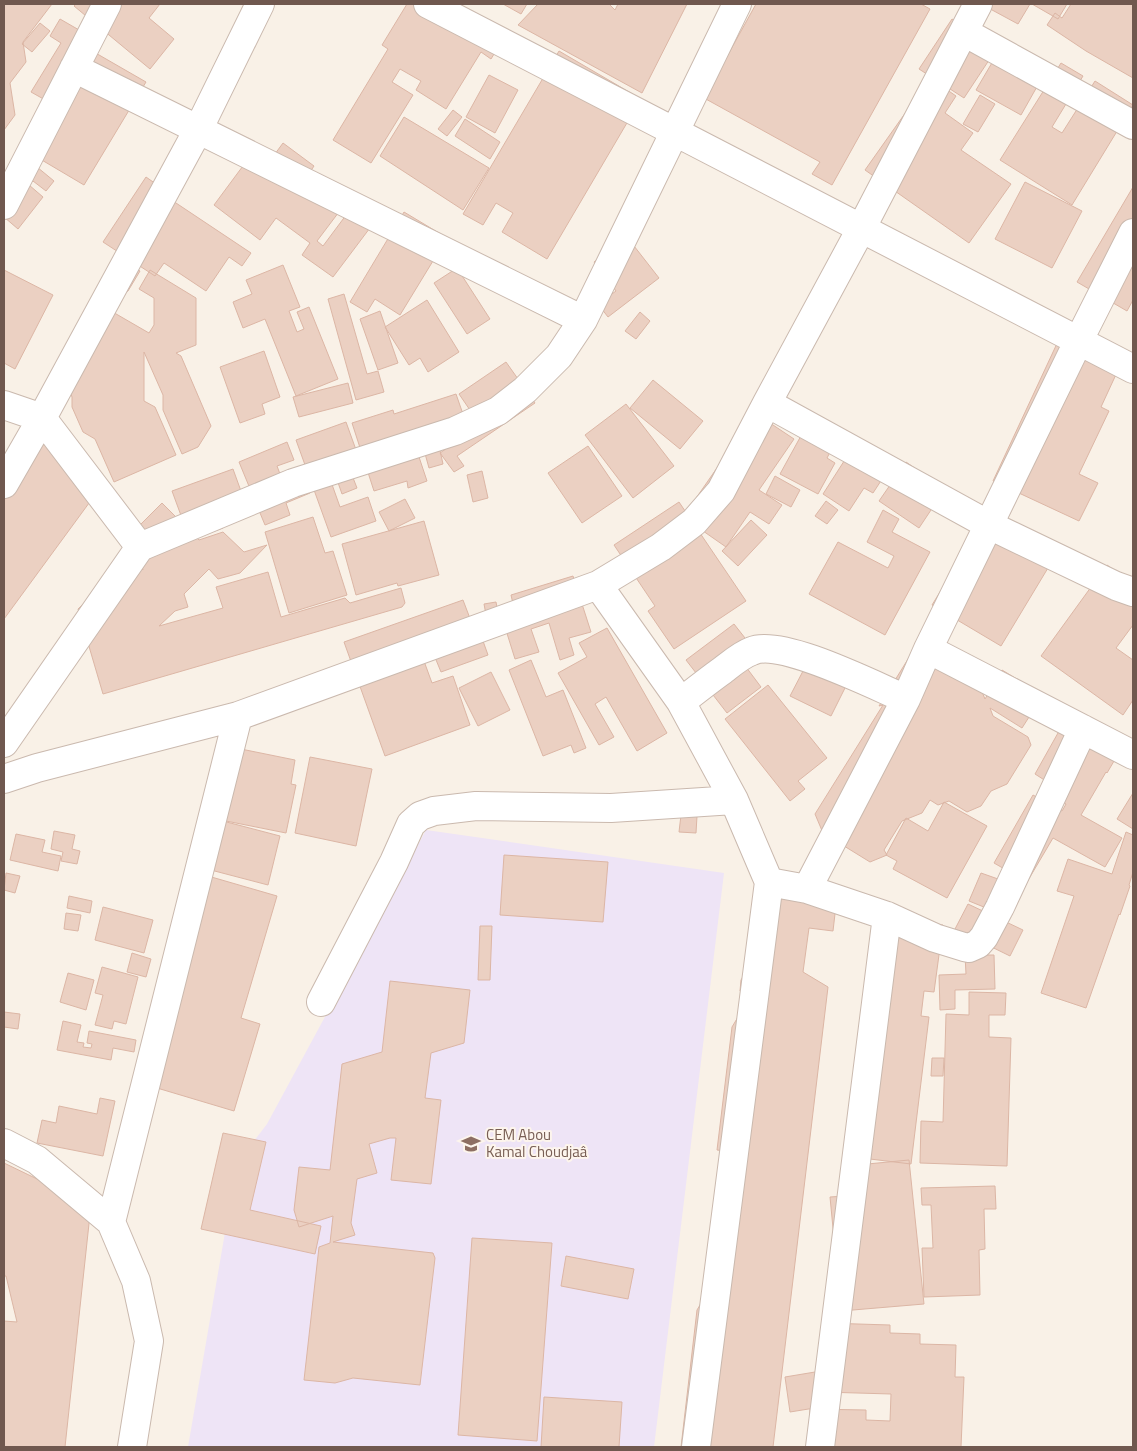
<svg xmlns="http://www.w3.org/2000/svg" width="1137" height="1451" font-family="'Titillium Web',sans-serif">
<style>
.education{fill:#eee4f6}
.building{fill:#ebd0c2;stroke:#dcb6a5}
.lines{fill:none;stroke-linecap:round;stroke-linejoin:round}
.minor-casing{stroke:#cab9ae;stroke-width:30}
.minor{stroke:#fff;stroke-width:28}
.labels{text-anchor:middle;stroke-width:4;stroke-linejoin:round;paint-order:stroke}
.education-label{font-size:15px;fill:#785e54;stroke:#fdf5ed;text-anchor:start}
</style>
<rect width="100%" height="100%" fill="#f9f1e7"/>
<!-- education -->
<path class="education" d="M 426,830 L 724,873 L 654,1447 L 188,1447 L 237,1163 L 267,1124 Z"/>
<!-- building -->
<path class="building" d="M 4,4 L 52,4 L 23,42 L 26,62 L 10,83 L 15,115 L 4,130 Z
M 76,4 L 160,4 L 149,18 L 174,39 L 150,69 L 74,6 Z
M 407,4 L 440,4 L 502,41 L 491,59 L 481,52 L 446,109 L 416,90 L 421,81 L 400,69 L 392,82 L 413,95 L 371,163 L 333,140 L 388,49 L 382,45 Z
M 503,4 L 527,4 L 521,14 Z
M 538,4 L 609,4 L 615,10 L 618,4 L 687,4 L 642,93 L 518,25 Z
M 756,4 L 921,4 L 930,9 L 832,185 L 812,174 L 820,162 L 704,98 Z
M 981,4 L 1030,4 L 1018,24 Z
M 1032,4 L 1067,4 L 1058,19 Z
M 1071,4 L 1133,4 L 1133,78 L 1086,51 L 1047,25 L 1055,13 L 1062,18 Z
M 60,19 L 86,34 L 80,44 L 146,82 L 84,185 L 35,156 L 63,110 L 31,92 L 61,43 L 50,36 Z
M 952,19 L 997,48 L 964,98 L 919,69 Z
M 40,23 L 50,31 L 32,52 L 22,44 Z
M 1003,44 L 1047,69 L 1021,115 L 976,90 Z
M 559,51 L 641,99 L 547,259 L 502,232 L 513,213 L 496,203 L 483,225 L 463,214 Z
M 1061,63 L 1083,76 L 1052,127 L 1062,133 L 1095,81 L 1133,105 L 1072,205 L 1000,160 Z
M 489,75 L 518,90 L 495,133 L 466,117 Z
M 930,78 L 956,96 L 945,113 L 973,133 L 961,150 L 1011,184 L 969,243 L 865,170 Z
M 980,95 L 995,104 L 978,132 L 963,124 Z
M 453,110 L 462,117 L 447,136 L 438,129 Z
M 404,117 L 489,168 L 463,210 L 380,156 Z
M 465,119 L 500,142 L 490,159 L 455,136 Z
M 283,143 L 314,166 L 310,172 L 348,200 L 317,241 L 323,246 L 361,195 L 382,212 L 333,277 L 302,255 L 310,243 L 276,218 L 260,240 L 214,205 L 257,147 L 272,158 Z
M 20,153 L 54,181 L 46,191 L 33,181 L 29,185 L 43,197 L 18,229 L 4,217 L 4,174 Z
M 146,177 L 166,191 L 164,195 L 251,253 L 242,266 L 229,257 L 206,291 L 164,263 L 155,276 L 103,242 Z
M 1025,182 L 1082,211 L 1052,268 L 995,239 Z
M 1133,187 L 1133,300 L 1127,311 L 1077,282 Z
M 404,212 L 459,245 L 436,256 L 400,315 L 375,299 L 367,312 L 350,302 Z
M 627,237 L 659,278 L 608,317 L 598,304 L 616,291 L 594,262 Z
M 122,260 L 140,271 L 128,291 L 122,294 L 111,311 L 149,333 L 154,325 L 154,298 L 139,289 L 150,270 L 196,298 L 196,345 L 176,353 L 181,356 L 211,426 L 198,447 L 182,454 L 163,410 L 163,395 L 144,352 L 144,401 L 155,407 L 176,455 L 114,482 L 95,439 L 83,432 L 72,407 L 72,397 L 68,386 Z
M 283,265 L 300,307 L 289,311 L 297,332 L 304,329 L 297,312 L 309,307 L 338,379 L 296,396 L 265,319 L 243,328 L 233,302 L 252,294 L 246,280 Z
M 457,268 L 490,319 L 467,334 L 434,283 Z
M 4,270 L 53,295 L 15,369 L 4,363 Z
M 344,294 L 367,374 L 378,371 L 384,392 L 356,400 L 328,299 Z
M 427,300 L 459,352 L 428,372 L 420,358 L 409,365 L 385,327 Z
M 380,311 L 398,363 L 378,370 L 360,319 Z
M 640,312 L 650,321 L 636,339 L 625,331 Z
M 1067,322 L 1112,343 L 1110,348 L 1125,355 L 1101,407 L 1109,411 L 1079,474 L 1098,483 L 1079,521 L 993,481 Z
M 264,351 L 280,397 L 262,404 L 265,414 L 240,423 L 220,367 Z
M 506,362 L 535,403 L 457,456 L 464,466 L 454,472 L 440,453 L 460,439 L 472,413 L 459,394 Z
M 653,380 L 703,421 L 680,449 L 630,408 Z
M 348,383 L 353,403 L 299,417 L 293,397 Z
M 456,394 L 464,417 L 416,448 L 427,481 L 408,488 L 407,481 L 374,491 L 352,423 L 393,410 L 394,414 Z
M 626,404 L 674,466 L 633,498 L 585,435 Z
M 755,413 L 794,439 L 759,490 L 782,505 L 769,524 L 750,512 L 726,547 L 683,517 Z
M 346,422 L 360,461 L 348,465 L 357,488 L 342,494 L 335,474 L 329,476 L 340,507 L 368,497 L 376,521 L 331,537 L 296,440 Z
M 808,423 L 837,439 L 827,458 L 835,463 L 818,494 L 780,474 Z
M 31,431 L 103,484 L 4,619 L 4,469 Z
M 287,442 L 294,460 L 277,466 L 280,474 L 299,467 L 310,493 L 286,503 L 290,515 L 265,525 L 239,462 Z
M 855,444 L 890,467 L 873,493 L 864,488 L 849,511 L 823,494 Z
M 439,446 L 443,464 L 429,468 L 424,450 Z
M 588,446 L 622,496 L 582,523 L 548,473 Z
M 906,462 L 945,489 L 919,528 L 879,501 Z
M 233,469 L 246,505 L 218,514 L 223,528 L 190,540 L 172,491 Z
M 482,471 L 488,498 L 473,502 L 467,475 Z
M 775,476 L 800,490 L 791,507 L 766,494 Z
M 405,499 L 415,518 L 389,531 L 379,512 Z
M 826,501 L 838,510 L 827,524 L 815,516 Z
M 679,502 L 746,601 L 674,649 L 648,611 L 655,606 L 614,545 Z
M 162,503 L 199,540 L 223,532 L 244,552 L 267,545 L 240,573 L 218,579 L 209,569 L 184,594 L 188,607 L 175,611 L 159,626 L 223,608 L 216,587 L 268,572 L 281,617 L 345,598 L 350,603 L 401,588 L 405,603 L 402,607 L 103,694 L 78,609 L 130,557 L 143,570 L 132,533 Z
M 991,509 L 1054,558 L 1001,646 L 932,605 Z
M 883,510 L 899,519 L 892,532 L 930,552 L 885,635 L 809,594 L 838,542 L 888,568 L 894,556 L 867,542 Z
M 313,517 L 325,553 L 333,551 L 347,595 L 289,613 L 265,532 Z
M 751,520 L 767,535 L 738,566 L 722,551 Z
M 424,521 L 439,575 L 398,586 L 397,583 L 356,595 L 342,544 Z
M 1107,565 L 1133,584 L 1133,625 L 1116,648 L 1133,660 L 1133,700 L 1123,715 L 1041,656 Z
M 573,576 L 591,632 L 569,638 L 574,655 L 560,660 L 549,623 L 531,629 L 539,652 L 515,659 L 500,611 L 514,608 L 511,595 Z
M 463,600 L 474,629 L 478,627 L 488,655 L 441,672 L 432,650 L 417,642 L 432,683 L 453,676 L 470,725 L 385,756 L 344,642 Z
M 496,602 L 502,634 L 490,636 L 484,604 Z
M 734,624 L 760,657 L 746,667 L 761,687 L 727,713 L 686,660 Z
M 607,628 L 667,733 L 637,751 L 606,697 L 595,704 L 614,737 L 599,745 L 558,673 L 587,657 L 579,643 Z
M 926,630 L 967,656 L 985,699 L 1002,670 L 1032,688 L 1038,703 L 1022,728 L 990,708 L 993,716 L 1028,737 L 1031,745 L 1007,784 L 991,791 L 981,806 L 967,812 L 949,801 L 938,805 L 930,800 L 922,813 L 902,821 L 884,850 L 887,855 L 870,862 L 823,833 L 815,814 L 883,705 L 879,706 Z
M 815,648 L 855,668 L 831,716 L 790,696 Z
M 531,660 L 546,697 L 563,690 L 586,748 L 574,753 L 571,745 L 543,756 L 509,670 Z
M 491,672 L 510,710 L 478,726 L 459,688 Z
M 768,685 L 827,758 L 798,781 L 805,789 L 790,801 L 725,719 Z
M 1072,708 L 1127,739 L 1107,773 L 1106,772 L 1081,815 L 1122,838 L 1105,867 L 1053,838 L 1027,882 L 994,863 L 1033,795 L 1062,811 L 1066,804 L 1044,792 L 1049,783 L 1035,774 Z
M 236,748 L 295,760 L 291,784 L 296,785 L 286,833 L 216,819 Z
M 310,757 L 372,769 L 356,846 L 295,833 Z
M 1133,793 L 1133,829 L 1117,819 Z
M 944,802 L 987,826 L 947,898 L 893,869 L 897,861 L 886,855 L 906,818 L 928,831 Z
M 681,815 L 697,816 L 696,833 L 679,832 Z
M 219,820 L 280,836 L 268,885 L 207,869 Z
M 54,831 L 75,835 L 72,849 L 80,851 L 77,864 L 61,861 L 63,852 L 51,849 Z
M 1126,832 L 1133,835 L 1133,872 L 1129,885 L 1130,886 L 1120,915 L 1119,914 L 1086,1008 L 1041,993 L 1074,896 L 1057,891 L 1068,859 L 1112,874 Z
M 16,834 L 45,840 L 42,852 L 61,856 L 58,871 L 10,860 Z
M 504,855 L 608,862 L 603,922 L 500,915 Z
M 6,873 L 20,876 L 15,893 L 4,890 Z
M 981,873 L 1018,886 L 1006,916 L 969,901 Z
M 208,876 L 277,896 L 241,1018 L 260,1024 L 234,1111 L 147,1085 Z
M 780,878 L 838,888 L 833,931 L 809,928 L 803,972 L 828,987 L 773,1447 L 681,1447 L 697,1310 L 715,1280 L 734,1152 L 717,1150 L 732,1027 L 750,997 L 740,991 L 741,980 L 753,959 Z
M 69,896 L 92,901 L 90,913 L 67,908 Z
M 968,904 L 1023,930 L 1010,956 L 955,929 Z
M 103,907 L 153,920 L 144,953 L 95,940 Z
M 66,913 L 81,915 L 78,931 L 64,929 Z
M 875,917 L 943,925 L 934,992 L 924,991 L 921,1016 L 929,1017 L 911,1164 L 870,1159 Z
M 480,926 L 492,926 L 490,980 L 478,980 Z
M 132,953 L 151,959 L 146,977 L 127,972 Z
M 965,955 L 994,955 L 995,989 L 955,990 L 955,1009 L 940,1010 L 939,975 L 966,974 Z
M 102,967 L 138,977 L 126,1024 L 114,1021 L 112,1029 L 95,1025 L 103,995 L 95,993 Z
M 68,973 L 94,980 L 86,1010 L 60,1002 Z
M 390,981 L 470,990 L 464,1043 L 431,1053 L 425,1098 L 441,1100 L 431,1184 L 391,1180 L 396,1138 L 390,1138 L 369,1144 L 377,1173 L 357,1179 L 351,1223 L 355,1235 L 333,1242 L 433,1253 L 435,1258 L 420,1385 L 353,1378 L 335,1383 L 304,1380 L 319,1247 L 330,1243 L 333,1216 L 299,1227 L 294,1210 L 299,1167 L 330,1170 L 342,1064 L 382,1052 Z
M 969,992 L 1006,993 L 1005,1015 L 989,1015 L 989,1037 L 1011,1038 L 1007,1166 L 920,1163 L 921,1121 L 943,1122 L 946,1014 L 969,1015 Z
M 4,1012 L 20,1014 L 18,1029 L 4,1027 Z
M 63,1021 L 81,1025 L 77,1042 L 84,1043 L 83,1047 L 91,1048 L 92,1044 L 87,1043 L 89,1031 L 136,1040 L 134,1052 L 113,1048 L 111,1060 L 57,1050 Z
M 932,1058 L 944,1058 L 943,1076 L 931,1076 Z
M 100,1098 L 115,1101 L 103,1156 L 37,1143 L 42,1120 L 56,1123 L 59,1106 L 97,1114 Z
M 223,1133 L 266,1142 L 250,1210 L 321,1226 L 315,1254 L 201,1229 Z
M 909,1160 L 924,1304 L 841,1311 L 830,1197 L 860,1195 L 857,1165 Z
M 4,1163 L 91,1205 L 65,1447 L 4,1447 L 4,1321 L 17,1322 L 6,1276 L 4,1276 Z
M 995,1186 L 996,1209 L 984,1209 L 985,1249 L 979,1250 L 980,1295 L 924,1297 L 922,1248 L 933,1248 L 931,1205 L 922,1205 L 921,1188 Z
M 472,1238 L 552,1243 L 537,1441 L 458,1435 Z
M 566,1256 L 634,1269 L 628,1299 L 561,1286 Z
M 826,1323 L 890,1325 L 890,1333 L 920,1334 L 920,1344 L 956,1345 L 955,1377 L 964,1377 L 961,1447 L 808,1447 L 810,1409 L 866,1410 L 866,1420 L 890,1421 L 891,1394 L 823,1392 Z
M 821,1371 L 827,1406 L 790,1412 L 785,1377 Z
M 544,1397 L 622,1402 L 619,1447 L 541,1447 Z"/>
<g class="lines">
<!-- minor casing -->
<g class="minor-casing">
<path id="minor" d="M 428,4 L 1133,369
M 964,32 L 1133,125
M 74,68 L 583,320
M 4,205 L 107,4
M 767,403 L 989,525 L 1116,586 L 1133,592
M 4,405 L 42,418 L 140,547
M 4,484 L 42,418 L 198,130 L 260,4
M 598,585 L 681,702 L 734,800 L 769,882 L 696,1447
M 928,649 L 1133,755
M 681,702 C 695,691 709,680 723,670 C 732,663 741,655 752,651 C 781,638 875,686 906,699
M 4,743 L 140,547 L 293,483 L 455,431 L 498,411 L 525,390 L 559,356 L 583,320 L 737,4
M 4,779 L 37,768 L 238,716 L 598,585 L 661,547 L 694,522 L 721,491 L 767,403 L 861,229 L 978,4
M 769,882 L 807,889 L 906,699 L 928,649 L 1079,340 L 1133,233
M 807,889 L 887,916 L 935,938 L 964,947 L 969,948 L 978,944 L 984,937 L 1000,907 L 1083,729
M 321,1002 L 394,862 L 411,824 L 420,816 L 434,811 L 476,806 L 611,808 L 734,800
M 4,1143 L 37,1160 L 111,1222 L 136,1281 L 149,1341 L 132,1447
M 111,1222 L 238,716
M 820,1447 L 887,916"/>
</g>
<!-- minor -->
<use href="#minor" class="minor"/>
</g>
<!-- icons -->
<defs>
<g id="school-bare" transform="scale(1.5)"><path d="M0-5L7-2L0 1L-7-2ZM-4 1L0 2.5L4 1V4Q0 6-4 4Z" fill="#8d6e63" stroke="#fdf5ed" stroke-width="2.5" paint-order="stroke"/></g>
</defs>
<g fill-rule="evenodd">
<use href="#school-bare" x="471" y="1144"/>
</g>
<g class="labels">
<!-- education labels -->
<g class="education-label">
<text x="486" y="1140">CEM Abou<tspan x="486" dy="17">Kamal Choudjaâ</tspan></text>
</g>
</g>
<!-- border -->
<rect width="1137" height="1451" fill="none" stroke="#70584f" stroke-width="10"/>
</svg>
